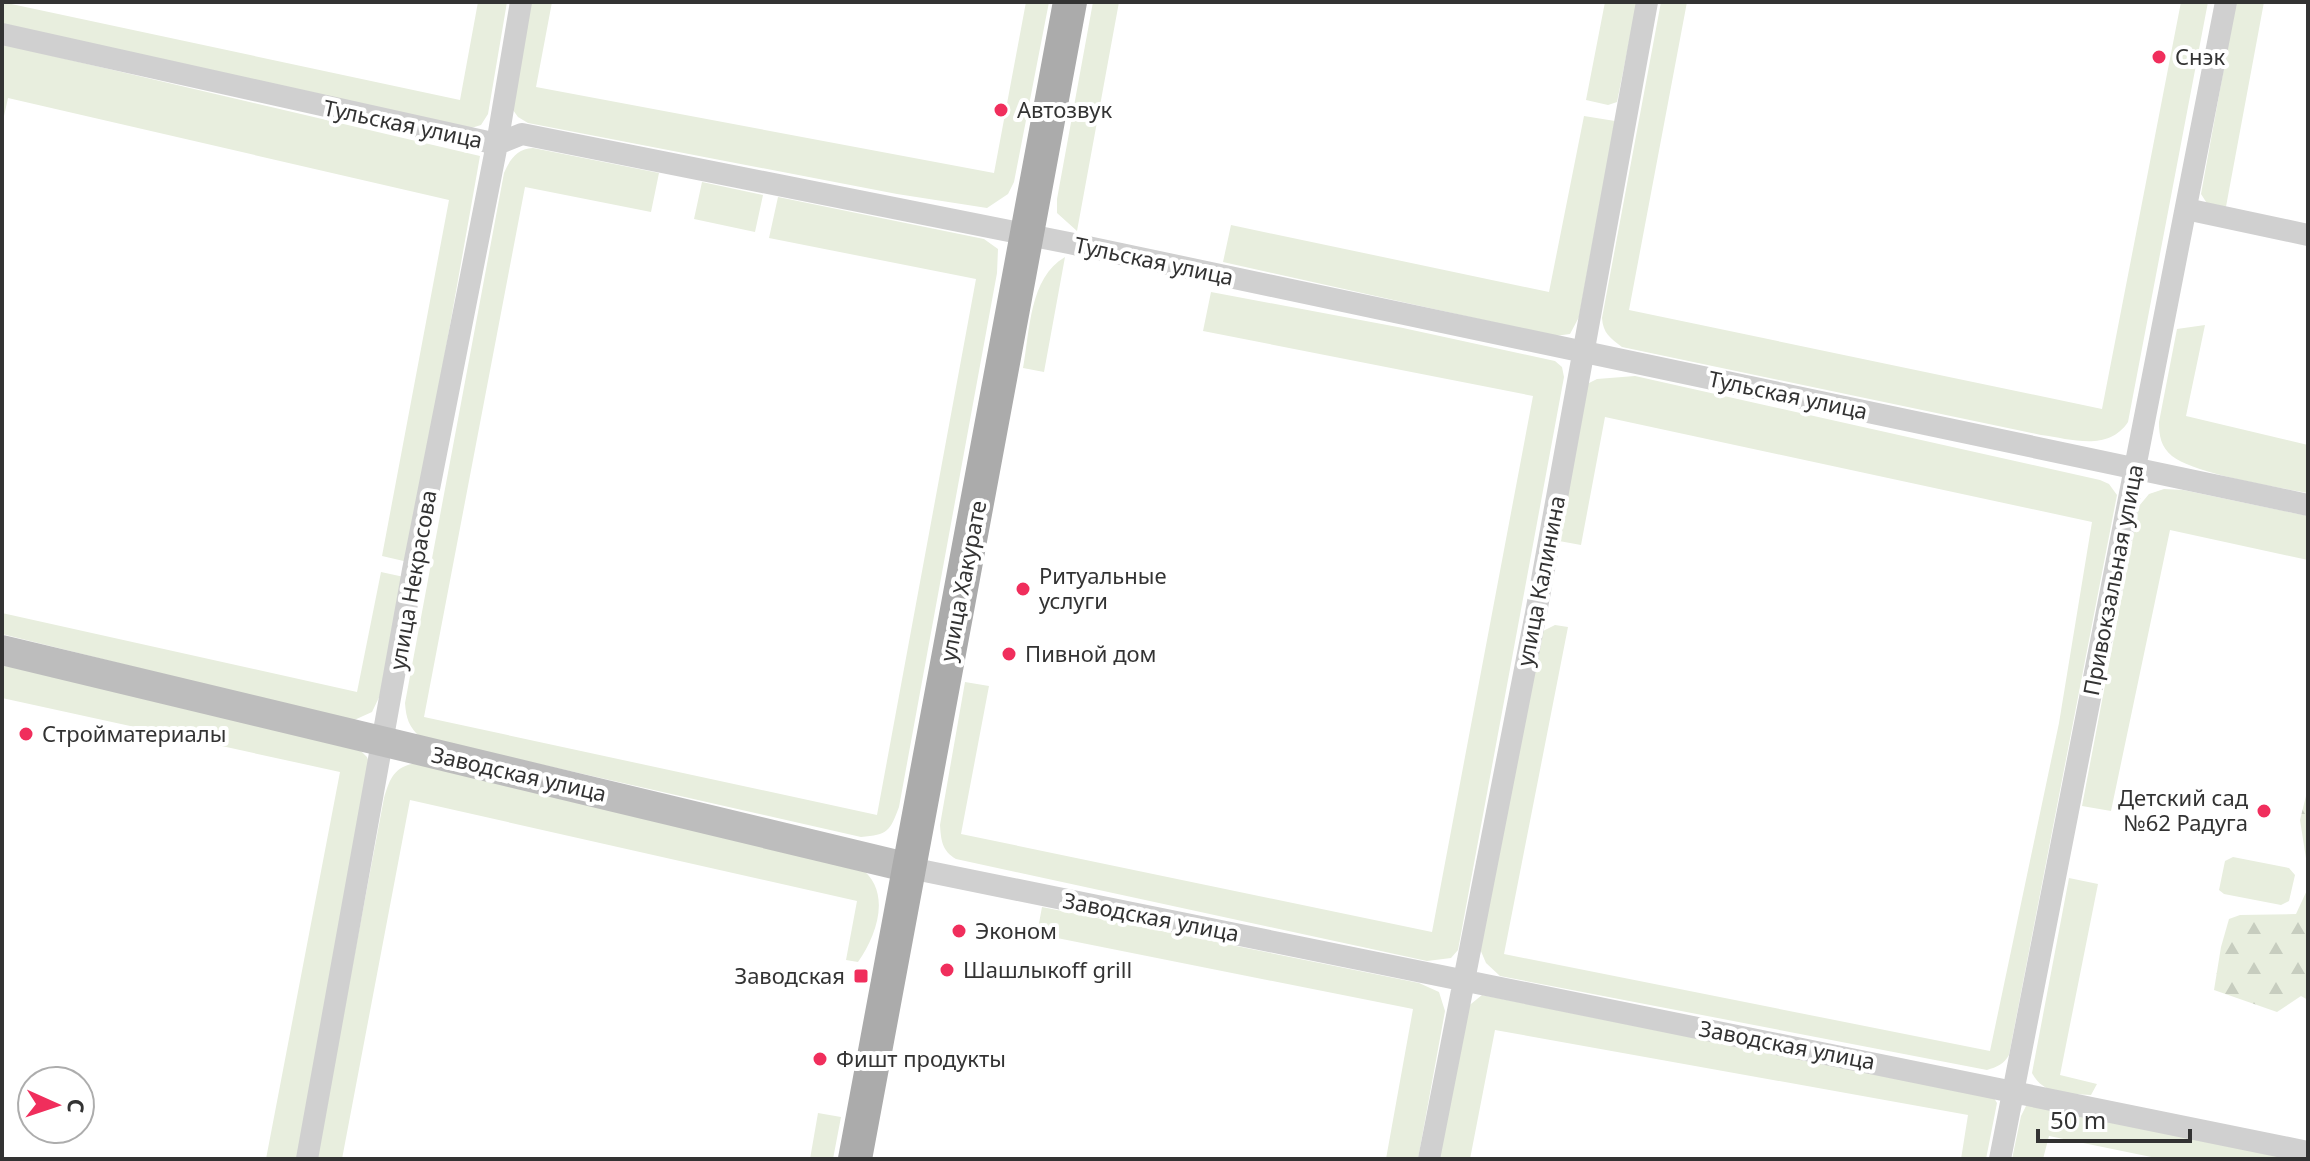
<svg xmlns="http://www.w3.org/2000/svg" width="2310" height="1161" font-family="'Noto Sans',sans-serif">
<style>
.grass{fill:#e8eede}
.forest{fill:url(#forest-firs)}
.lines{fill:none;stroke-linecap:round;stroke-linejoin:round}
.street{stroke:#d0d0d0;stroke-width:22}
.secondary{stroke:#bdbdbd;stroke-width:30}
.primary{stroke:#ababab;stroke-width:34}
.poi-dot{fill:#f02e5c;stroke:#fff;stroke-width:3}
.labels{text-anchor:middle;stroke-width:8;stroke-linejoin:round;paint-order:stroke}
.poi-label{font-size:22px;fill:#333;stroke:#fff;text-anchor:start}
.street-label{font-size:22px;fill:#333;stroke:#fff}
</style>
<defs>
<pattern id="forest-firs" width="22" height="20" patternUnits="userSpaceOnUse" patternTransform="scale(2)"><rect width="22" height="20" fill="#e8eede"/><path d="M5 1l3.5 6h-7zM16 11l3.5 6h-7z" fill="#c7cdbf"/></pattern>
</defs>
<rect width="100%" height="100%" fill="#fff"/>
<!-- grass -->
<path class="grass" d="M 2,2 L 460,100 L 478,2 L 507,2 L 488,114 L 481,125 L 468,129 L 2,24 Z
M 529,2 L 552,2 L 536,87 L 994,173 L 1026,2 L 1049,2 L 1014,182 L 1008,194 L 987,208 L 897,194 L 528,123 L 518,117 L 513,110 Z
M 1093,2 L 1119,2 L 1077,231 L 1057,213 L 1057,199 Z
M 1605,2 L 1637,2 L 1617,102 L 1608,105 L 1586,100 Z
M 1661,2 L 1687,2 L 1629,310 L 2102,409 L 2181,2 L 2208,2 L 2128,422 C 2108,452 2072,439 2041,435 L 1622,347 C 1610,338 1603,333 1602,318 Z
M 2236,2 L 2264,2 L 2225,212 L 2208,205 L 2201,194 Z
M 2,44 L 480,156 L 408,562 L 382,556 L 449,200 L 8,98 L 2,125 Z
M 1584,116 L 1615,121 L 1579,317 L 1570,334 L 1555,336 L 1223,262 L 1231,225 L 1549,292 Z
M 533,148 L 659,173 L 651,212 L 525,187 L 424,717 L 877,815 L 976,279 L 769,238 L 778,197 L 984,239 L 998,249 L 997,273 L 899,807 C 890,831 888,835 861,837 L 420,737 C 409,727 406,718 405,703 L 504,173 C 510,159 517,149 533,148 Z
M 702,182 L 763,195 L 755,232 L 694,219 Z
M 1065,257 L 1044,372 L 1023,368 C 1030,331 1029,278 1065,257 Z
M 1211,292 L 1403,328 L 1555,361 L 1562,367 L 1564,377 L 1458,950 L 1451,958 L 1427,961 L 956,859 C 942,851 941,840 940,825 L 965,682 L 989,686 L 961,834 L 1432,932 L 1533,396 L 1203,331 Z
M 2205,325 L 2186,416 L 2308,445 L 2308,493 C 2277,487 2195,474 2172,456 C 2161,447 2159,436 2159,422 L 2177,329 Z
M 1635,376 L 2100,480 L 2109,484 L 2117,495 L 2009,1055 C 2004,1064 1997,1067 1987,1070 L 1500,976 L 1486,963 L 1480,949 L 1541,632 L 1555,625 L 1568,627 L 1504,954 L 1990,1051 L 2059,723 L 2092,522 L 1605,417 L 1581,545 L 1559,541 L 1587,384 L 1597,379 Z
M 2164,489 L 2183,490 L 2308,516 L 2308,560 L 2170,530 L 2111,811 L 2082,806 L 2139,506 L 2149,494 Z
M 381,572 L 404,577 L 383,689 L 372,712 L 352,721 L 2,634 L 2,613 L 357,692 Z
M 2,661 L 360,750 L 367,757 L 371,768 L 297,1159 L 266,1159 L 340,772 L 2,698 Z
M 416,763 L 859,867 C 893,890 877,935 858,962 L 846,960 L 857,901 L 410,800 L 342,1159 L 316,1159 L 384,798 C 390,778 394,767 416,763 Z
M 2233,857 L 2289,868 L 2295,875 L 2289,901 L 2281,905 L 2224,894 L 2219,890 L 2225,861 Z
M 2069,878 L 2098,884 L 2060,1075 L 2097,1084 L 2091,1095 C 2068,1093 2044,1096 2032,1073 Z
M 1042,907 L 1419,983 L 1439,992 L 1445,1011 L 1418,1159 L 1386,1159 L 1413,1009 L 1037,934 Z
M 1482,995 L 1994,1098 L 1997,1103 L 1986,1159 L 1961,1159 L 1968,1115 L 1495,1030 L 1470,1159 L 1437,1159 L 1466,1008 Z
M 2036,1105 L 2305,1159 L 2161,1159 L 2049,1136 L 2043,1159 L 2012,1159 L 2021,1116 L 2026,1106 Z
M 818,1113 L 841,1117 L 833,1159 L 810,1159 Z"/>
<!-- forest -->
<path class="forest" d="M 2308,788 L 2308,871 L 2300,820 Z
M 2308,888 L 2308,1000 L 2301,996 L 2277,1012 L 2214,990 L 2221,947 L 2229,919 L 2240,915 L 2296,914 Z"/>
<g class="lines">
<!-- street -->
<path class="street" d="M 2,34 L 497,144 L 522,134 L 1069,243 L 2308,505
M 2186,209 L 2308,235
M 910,868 L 2308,1152
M 307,1159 L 413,570 L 497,144 L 521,2
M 1429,1159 L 1536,613 L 1647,2
M 2000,1159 L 2226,2"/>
<!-- secondary -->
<path class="secondary" d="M 2,650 L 910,868"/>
<!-- primary -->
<path class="primary" d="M 855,1159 L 1070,2"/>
</g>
<!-- markers -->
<g class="poi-dot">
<circle cx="2159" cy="57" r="8"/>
<circle cx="1001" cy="110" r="8"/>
<circle cx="1023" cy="589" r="8"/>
<circle cx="1009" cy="654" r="8"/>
<circle cx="26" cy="734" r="8"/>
<circle cx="2264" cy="811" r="8"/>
<circle cx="959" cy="931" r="8"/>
<circle cx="947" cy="970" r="8"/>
<rect x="853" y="968" width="16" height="16" rx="4"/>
<circle cx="820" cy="1059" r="8"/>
</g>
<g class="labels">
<!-- poi labels -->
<g class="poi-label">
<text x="2175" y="65">Снэк</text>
<text x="1017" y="118">Автозвук</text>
<text x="1039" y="584">Ритуальные<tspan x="1039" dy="25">услуги</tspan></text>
<text x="1025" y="662">Пивной дом</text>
<text x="42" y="742">Стройматериалы</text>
<text x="2248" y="806" text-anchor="end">Детский сад<tspan x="2248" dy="25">№62 Радуга</tspan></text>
<text x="975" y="939">Эконом</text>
<text x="963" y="978">Шашлыкоff grill</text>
<text x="845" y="984" text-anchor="end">Заводская</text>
<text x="836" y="1067">Фишт продукты</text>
</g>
<!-- street labels -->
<g class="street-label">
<text transform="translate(403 124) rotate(12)" y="8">Тульская улица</text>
<text transform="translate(1154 261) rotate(12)" y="8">Тульская улица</text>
<text transform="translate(1788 395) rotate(12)" y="8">Тульская улица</text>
<text transform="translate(413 580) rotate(-80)" y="8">улица Некрасова</text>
<text transform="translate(2113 580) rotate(-79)" y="8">Привокзальная улица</text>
<text transform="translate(963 581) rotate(-79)" y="8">улица Хакурате</text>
<text transform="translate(1541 581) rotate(-79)" y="8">улица Калинина</text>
<text transform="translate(519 774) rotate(13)" y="8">Заводская улица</text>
<text transform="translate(1151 917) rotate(11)" y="8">Заводская улица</text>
<text transform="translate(1787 1045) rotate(11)" y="8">Заводская улица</text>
</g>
</g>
<!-- border -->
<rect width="2310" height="1161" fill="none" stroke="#333333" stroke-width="8"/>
<!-- north arrow -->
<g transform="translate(56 1105) rotate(93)"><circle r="38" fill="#ffffff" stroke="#adadad" stroke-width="2"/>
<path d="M0-6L14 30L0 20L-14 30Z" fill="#f02e5c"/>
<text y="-12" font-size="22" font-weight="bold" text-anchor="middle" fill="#333333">С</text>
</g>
<!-- scale -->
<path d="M2038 1129v12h152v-12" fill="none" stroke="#333333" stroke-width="4"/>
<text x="2050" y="1129" font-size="24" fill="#333333" stroke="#ffffff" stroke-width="6" paint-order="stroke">50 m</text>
</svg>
